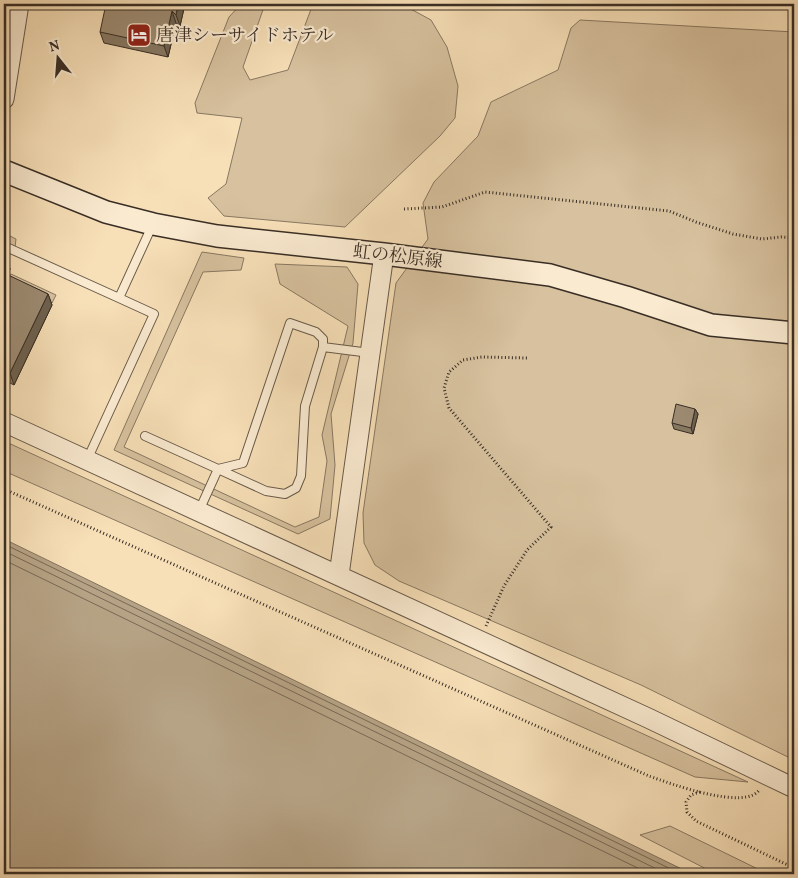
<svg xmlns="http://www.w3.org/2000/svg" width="798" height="878" font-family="Vollkorn,'Noto Serif JP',serif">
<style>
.green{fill:#d7c19e;stroke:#887862}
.water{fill:#b6a385;stroke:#84745f}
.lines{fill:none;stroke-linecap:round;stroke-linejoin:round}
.shore{stroke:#786855;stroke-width:1}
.service-casing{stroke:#685a4a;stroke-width:10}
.tertiary-casing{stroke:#685a4a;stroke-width:21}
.secondary-casing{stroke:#392e25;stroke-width:24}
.path{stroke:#392e25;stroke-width:3;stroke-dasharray:1 2.5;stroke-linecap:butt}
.service{stroke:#faead0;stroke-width:8}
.tertiary{stroke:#faead0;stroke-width:19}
.secondary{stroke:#faead0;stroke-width:21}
.wall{fill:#867761;stroke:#392e25}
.shaded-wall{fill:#6d614f;stroke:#392e25}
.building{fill:#9c8a71;stroke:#392e25}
.labels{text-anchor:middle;stroke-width:4.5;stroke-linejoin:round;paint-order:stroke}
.poi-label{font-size:18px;fill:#392e25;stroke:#faead0;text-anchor:start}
.street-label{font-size:18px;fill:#392e25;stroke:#faead0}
</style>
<rect width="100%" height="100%" fill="#f7dfb7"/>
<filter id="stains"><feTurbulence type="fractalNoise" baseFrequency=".004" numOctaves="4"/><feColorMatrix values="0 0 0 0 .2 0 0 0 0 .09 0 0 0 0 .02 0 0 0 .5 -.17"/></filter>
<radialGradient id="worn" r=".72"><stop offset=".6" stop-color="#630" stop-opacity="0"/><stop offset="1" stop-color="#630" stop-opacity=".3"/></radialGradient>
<!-- green -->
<path class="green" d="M 241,4 L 265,4 L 243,67 L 250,80 L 288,70 L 313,4 L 381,4 L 407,7 L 431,20 L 447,47 L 458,86 L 455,118 L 440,136 L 345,227 L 224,216 L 208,198 L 226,184 L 242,118 L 197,113 L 195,103 L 229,17 Z
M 580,20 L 794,32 L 794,760 L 641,685 L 399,581 L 375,565 L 364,543 L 363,513 L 396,283 L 428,239 L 423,203 L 434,182 L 478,136 L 491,102 L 558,70 L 571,28 Z
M 4,233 L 16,239 L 15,247 L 4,242 Z
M 202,252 L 244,258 L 241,270 L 203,272 L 124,447 L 295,527 L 319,517 L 327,461 L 322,435 L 348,326 L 280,284 L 275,264 L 347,267 L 358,284 L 353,343 L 331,414 L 335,465 L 330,519 L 298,534 L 114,450 Z
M 11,274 L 56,295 L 52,303 L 7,282 Z
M 4,441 L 748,782 L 695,777 L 4,471 Z
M 670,826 L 768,874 L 716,874 L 640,835 Z"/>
<!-- water -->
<path class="water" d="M 4,539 L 692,874 L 4,874 Z"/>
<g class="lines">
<!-- shore -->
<path class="shore" d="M 4,544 L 681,874
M 4,551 L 667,874
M 4,560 L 650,874"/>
<!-- service casing -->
<g class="service-casing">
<path id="service" d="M 4,246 L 119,298
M 323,347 L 370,353
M 145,436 L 218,469 L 243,463 L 290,323 L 316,332 L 323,339 L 323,347 L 305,406 L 301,476 L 296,488 L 285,494 L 266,491 L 218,469 L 199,511
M 87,460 L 154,314 L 119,298 L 152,226"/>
</g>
<!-- tertiary casing -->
<g class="tertiary-casing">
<path id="tertiary" d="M 4,99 L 19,4
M 4,422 L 648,718 L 794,788
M 339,575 L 384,254"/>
</g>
<!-- secondary casing -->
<g class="secondary-casing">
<path id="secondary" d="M 4,171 L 106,212 L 153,224 L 217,236 L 384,254 L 550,275 L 626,297 L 711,325 L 794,333"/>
</g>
<!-- path -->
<path class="path" d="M 404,209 L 442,207 L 485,192 L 669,211 L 696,222 L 733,234 L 762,239 L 781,237 L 794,238
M 4,489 L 649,776 C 669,783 746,812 760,789
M 486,626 L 504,586 L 527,550 L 551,527 L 449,408 L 444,388 L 449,372 L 463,360 L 482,357 L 528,358
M 700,792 L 691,795 L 686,802 L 687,812 L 696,821 L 794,868"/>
<!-- service -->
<use href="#service" class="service"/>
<!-- tertiary -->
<use href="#tertiary" class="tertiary"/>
<!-- secondary -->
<use href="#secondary" class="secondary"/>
</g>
<!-- wall -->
<path class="wall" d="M 185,4 L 180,26 L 176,23 L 168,57 L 104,43 L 100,32 Z
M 668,4 L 680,4 L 678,8 Z
M 4,256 L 6,257 L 10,269 L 7,275 L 48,294 L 52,305 L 14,385 L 4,380 Z
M 695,409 L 698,414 L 693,434 L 674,429 L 672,423 Z"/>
<!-- shaded-wall -->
<path class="shaded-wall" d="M 178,4 L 185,4 L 180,26 L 176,15 Z
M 676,4 L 680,4 L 678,8 Z
M 172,11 L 176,23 L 168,57 L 164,46 Z
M 6,257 L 10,269 L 4,281 L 4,262 Z
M 48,294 L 52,305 L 14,385 L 10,373 Z
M 695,409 L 698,414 L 693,434 L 691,428 Z"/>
<!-- building -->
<path class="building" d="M 106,4 L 178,4 L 176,15 L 172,11 L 164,46 L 100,32 Z
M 4,273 L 48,294 L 10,373 L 4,370 Z
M 676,404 L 695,409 L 691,428 L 672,423 Z"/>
<!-- icons -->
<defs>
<g id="hotel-square" transform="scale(1.25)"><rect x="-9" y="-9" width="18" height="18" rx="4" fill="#8f2418" stroke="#faead0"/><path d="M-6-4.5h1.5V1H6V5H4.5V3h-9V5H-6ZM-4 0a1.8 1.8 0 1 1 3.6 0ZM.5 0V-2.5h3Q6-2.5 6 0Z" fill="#fff"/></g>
</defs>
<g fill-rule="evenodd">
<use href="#hotel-square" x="139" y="35"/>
</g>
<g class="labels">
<!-- poi labels -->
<g class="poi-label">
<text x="156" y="41">唐津シーサイドホテル</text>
</g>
<!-- street labels -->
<g class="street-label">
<text transform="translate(398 256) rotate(7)" y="6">虹の松原線</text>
</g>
</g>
<!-- margin -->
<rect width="798" height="878" fill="none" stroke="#f7dfb7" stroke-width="20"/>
<rect x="5" y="5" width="788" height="868" fill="none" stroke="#392e25" stroke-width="2.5"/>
<rect x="10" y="10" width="778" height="858" fill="none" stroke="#392e25"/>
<!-- north arrow -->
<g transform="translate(58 58) rotate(343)" stroke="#faead0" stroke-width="4" paint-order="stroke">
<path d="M0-4L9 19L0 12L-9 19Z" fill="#392e25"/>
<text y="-8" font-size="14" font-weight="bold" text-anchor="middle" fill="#392e25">N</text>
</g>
<rect width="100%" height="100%" filter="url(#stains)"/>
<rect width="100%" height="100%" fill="url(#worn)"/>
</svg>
